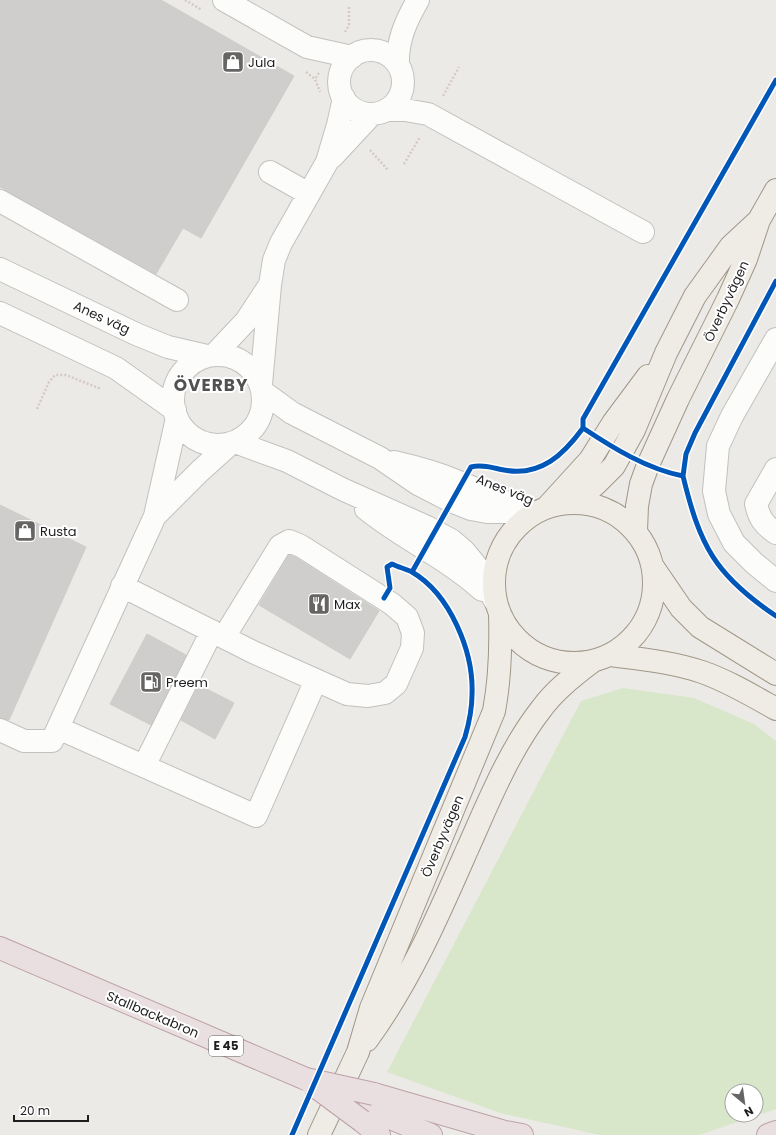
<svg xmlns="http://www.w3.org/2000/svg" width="776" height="1135" font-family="Poppins,sans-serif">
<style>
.grass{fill:#d8e6c9;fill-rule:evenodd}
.building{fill:#d0cecc;stroke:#cfccc9}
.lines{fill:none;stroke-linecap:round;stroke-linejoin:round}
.minor-casing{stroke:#c2c1bf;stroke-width:24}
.major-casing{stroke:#a09786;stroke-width:24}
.highway-casing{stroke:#bea1a9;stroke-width:24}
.path{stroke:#d5c9c7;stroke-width:2.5;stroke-dasharray:2 2;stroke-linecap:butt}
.minor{stroke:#fcfcfb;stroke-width:22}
.major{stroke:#efebe5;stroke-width:22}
.highway{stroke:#e9dfe0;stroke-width:22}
.highway-bridge-casing{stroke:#bea1a9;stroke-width:24;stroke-linecap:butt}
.highway-bridge{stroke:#e9dfe0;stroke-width:22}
.cycleway-casing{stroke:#fff;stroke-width:8}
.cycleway{stroke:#0057b8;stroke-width:5}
.labels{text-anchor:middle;stroke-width:4;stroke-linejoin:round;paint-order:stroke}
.shield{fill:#fff;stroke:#626262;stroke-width:1}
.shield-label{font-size:12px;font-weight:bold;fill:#1e1e1e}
.poi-label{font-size:13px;fill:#1e1e1e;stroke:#fff;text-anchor:start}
.street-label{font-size:13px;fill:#1e1e1e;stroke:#fff}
.district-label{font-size:17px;font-weight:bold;letter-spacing:1px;fill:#515151;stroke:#fff}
</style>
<rect width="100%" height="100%" fill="#eceae7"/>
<!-- grass -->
<path class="grass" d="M 623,688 L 694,698 L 754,724 L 776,741 L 776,1109 L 699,1135 L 600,1135 L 500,1113 L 387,1072 L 581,701 ZM 732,1091 L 756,1091 L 756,1115 L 732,1115 Z"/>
<!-- building -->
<path class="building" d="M 0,0 L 161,0 L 294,76 L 201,238 L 183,228 L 156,274 L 0,187 Z
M 0,505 L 86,547 L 9,720 L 0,718 Z
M 289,555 L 295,557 L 379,611 L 350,659 L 259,605 Z
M 147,634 L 186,655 L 151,725 L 110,704 Z
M 199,685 L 234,703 L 215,739 L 181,720 Z"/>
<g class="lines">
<!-- minor casing -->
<g class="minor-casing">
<path id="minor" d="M 224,0 L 307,47 L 352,57
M339 82a32 32 0 1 1 64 0a32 32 0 1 1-64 0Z
M 398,65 C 397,40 406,21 418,0
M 386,110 L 405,110 L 428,114 L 643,232
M 332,157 L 372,114
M 270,172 L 309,194
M 0,201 L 177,300
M 0,269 L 136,334 L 168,347 L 207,356
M 0,313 L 116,368 L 175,410
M 776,339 L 732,416 L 718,446 L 714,491 L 719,514 L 734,543 L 754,563 L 776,581
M 214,355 L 246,321 L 269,286
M173 400a45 45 0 1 1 90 0a45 45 0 1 1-90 0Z
M 261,384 L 270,285 L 274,260 L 281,243 L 327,162 L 338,125 L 344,98
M 263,392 L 292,413 L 380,458 L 418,484 L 451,501 L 471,509 L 487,512 L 535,512
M 235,442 L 287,461 L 342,489 L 427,527 L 451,540 L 464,551 L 478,568 L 495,601
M 394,462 C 416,467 438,473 459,482 C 479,490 497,500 517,506
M 776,469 L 756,504 C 759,518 764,525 776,533
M 366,509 C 403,539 447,558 482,590
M 155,516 L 200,471 L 230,444
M 122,586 L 253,652 L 347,694 L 368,696 L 385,693 L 396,684 L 412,648 L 413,633 L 407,617 L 392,604 L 301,546 L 289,541 L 280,546 L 224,637
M 58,728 L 256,816 L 316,680
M 0,730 L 24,741 L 52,741 L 155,516 L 177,418
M 144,766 L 212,631"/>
</g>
<!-- major casing -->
<g class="major-casing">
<path id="major" d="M 575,502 L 596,484 L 614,466 L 634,430 L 666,353 L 695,296 L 731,246 L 758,221
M494 583a80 80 0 1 1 160 0a80 80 0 1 1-160 0Z
M 548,506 L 590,460 L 613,423 L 648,376
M 636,531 L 637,506 L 641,484 L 648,465 L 678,399 L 728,299 L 746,259 L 759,220 L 776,190
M 653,567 L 681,608 L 700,627 L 776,674
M 610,655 C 640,659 673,662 702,672 C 728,681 753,696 776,709
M 367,1040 C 410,981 438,916 467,850 C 489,801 509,750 542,708 C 556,689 575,675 593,661
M 319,1135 L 358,1052 L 371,1008 L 494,711 C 500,679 501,648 500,615"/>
</g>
<!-- highway casing -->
<g class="highway-casing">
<path id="highway" d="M 0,948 L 306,1079
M 374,1094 L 505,1132 L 522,1135
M 369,1109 L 431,1135
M 362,1121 L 379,1135
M 768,1135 L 776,1132"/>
</g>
<!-- path -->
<path class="path" d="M 185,0 L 202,10
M 345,32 L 349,25 L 349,5
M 306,72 L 315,79
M 319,73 L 315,79 L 320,92
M 443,96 L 459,67
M 370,150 L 388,170
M 404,164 L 420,137
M 37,409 L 49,382 L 55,375 L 66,375 L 101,389"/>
<!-- minor -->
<use href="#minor" class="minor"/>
<!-- major -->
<use href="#major" class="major"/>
<!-- highway -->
<use href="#highway" class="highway"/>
<!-- highway-bridge casing -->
<g class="highway-bridge-casing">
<path id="highway-bridge" d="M 306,1079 L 374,1094
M 312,1084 L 362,1121"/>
</g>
<!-- highway-bridge -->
<use href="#highway-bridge" class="highway-bridge"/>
<!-- cycleway casing -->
<g class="cycleway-casing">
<path id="cycleway" d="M 776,80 L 583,419 L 583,428 C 613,448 647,469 683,476 C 700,546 715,575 776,616
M 683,476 L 686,454 L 695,433 L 776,281
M 412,572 L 471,467 C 482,464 493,468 504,470 C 541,477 564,454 583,428
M 292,1135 L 465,737 C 469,723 472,709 472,695 C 474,652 450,594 412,572 C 406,569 398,567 392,564 L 387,567 L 390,588 L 384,598"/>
</g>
<!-- cycleway -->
<use href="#cycleway" class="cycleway"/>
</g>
<!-- icons -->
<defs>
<g id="shop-square" transform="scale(1.15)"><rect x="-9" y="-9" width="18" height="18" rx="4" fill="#666564" stroke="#fff"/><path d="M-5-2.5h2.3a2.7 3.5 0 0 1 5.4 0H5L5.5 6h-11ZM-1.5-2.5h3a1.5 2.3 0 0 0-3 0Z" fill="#fff"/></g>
<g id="restaurant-square" transform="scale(1.15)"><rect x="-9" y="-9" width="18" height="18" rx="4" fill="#666564" stroke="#fff"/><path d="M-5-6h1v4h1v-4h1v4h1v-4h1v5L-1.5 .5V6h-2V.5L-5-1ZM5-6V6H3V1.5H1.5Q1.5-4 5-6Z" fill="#fff"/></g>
<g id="fuel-square" transform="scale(1.15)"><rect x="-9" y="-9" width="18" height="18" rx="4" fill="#666564" stroke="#fff"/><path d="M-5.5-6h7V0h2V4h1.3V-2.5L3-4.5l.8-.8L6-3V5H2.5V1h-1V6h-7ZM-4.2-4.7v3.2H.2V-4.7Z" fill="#fff"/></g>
</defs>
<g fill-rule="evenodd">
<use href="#shop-square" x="233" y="62"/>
<use href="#shop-square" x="25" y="531"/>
<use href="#restaurant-square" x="319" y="604"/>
<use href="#fuel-square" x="151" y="682"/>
</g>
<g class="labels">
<!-- shield labels -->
<rect class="shield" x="209" y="1036" width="34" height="20" rx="3"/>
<g class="shield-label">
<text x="226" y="1050">E 45</text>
</g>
<!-- poi labels -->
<g class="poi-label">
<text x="248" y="67">Jula</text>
<text x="40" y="536">Rusta</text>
<text x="334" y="609">Max</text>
<text x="166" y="687">Preem</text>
</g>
<!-- street labels -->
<g class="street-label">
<text transform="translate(726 301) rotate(-65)" y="5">Överbyvägen</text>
<text transform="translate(102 317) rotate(25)" y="5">Anes väg</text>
<text transform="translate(505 489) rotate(22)" y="5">Anes väg</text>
<text transform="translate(442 836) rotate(-67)" y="5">Överbyvägen</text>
<text transform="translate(153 1014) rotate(23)" y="5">Stallbackabron</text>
</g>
<!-- district labels -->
<g class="district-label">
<text x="211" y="391">ÖVERBY</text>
</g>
</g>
<!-- north arrow -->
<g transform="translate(744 1103) rotate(151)"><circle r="19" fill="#ffffff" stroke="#a5a5a5"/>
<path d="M0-3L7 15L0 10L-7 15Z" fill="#666564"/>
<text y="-6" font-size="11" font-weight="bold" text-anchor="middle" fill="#1e1e1e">N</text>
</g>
<!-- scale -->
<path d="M14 1115v6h74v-6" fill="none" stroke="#1e1e1e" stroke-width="2"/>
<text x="20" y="1115" font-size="12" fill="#1e1e1e" stroke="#ffffff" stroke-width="3" paint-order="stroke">20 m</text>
</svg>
